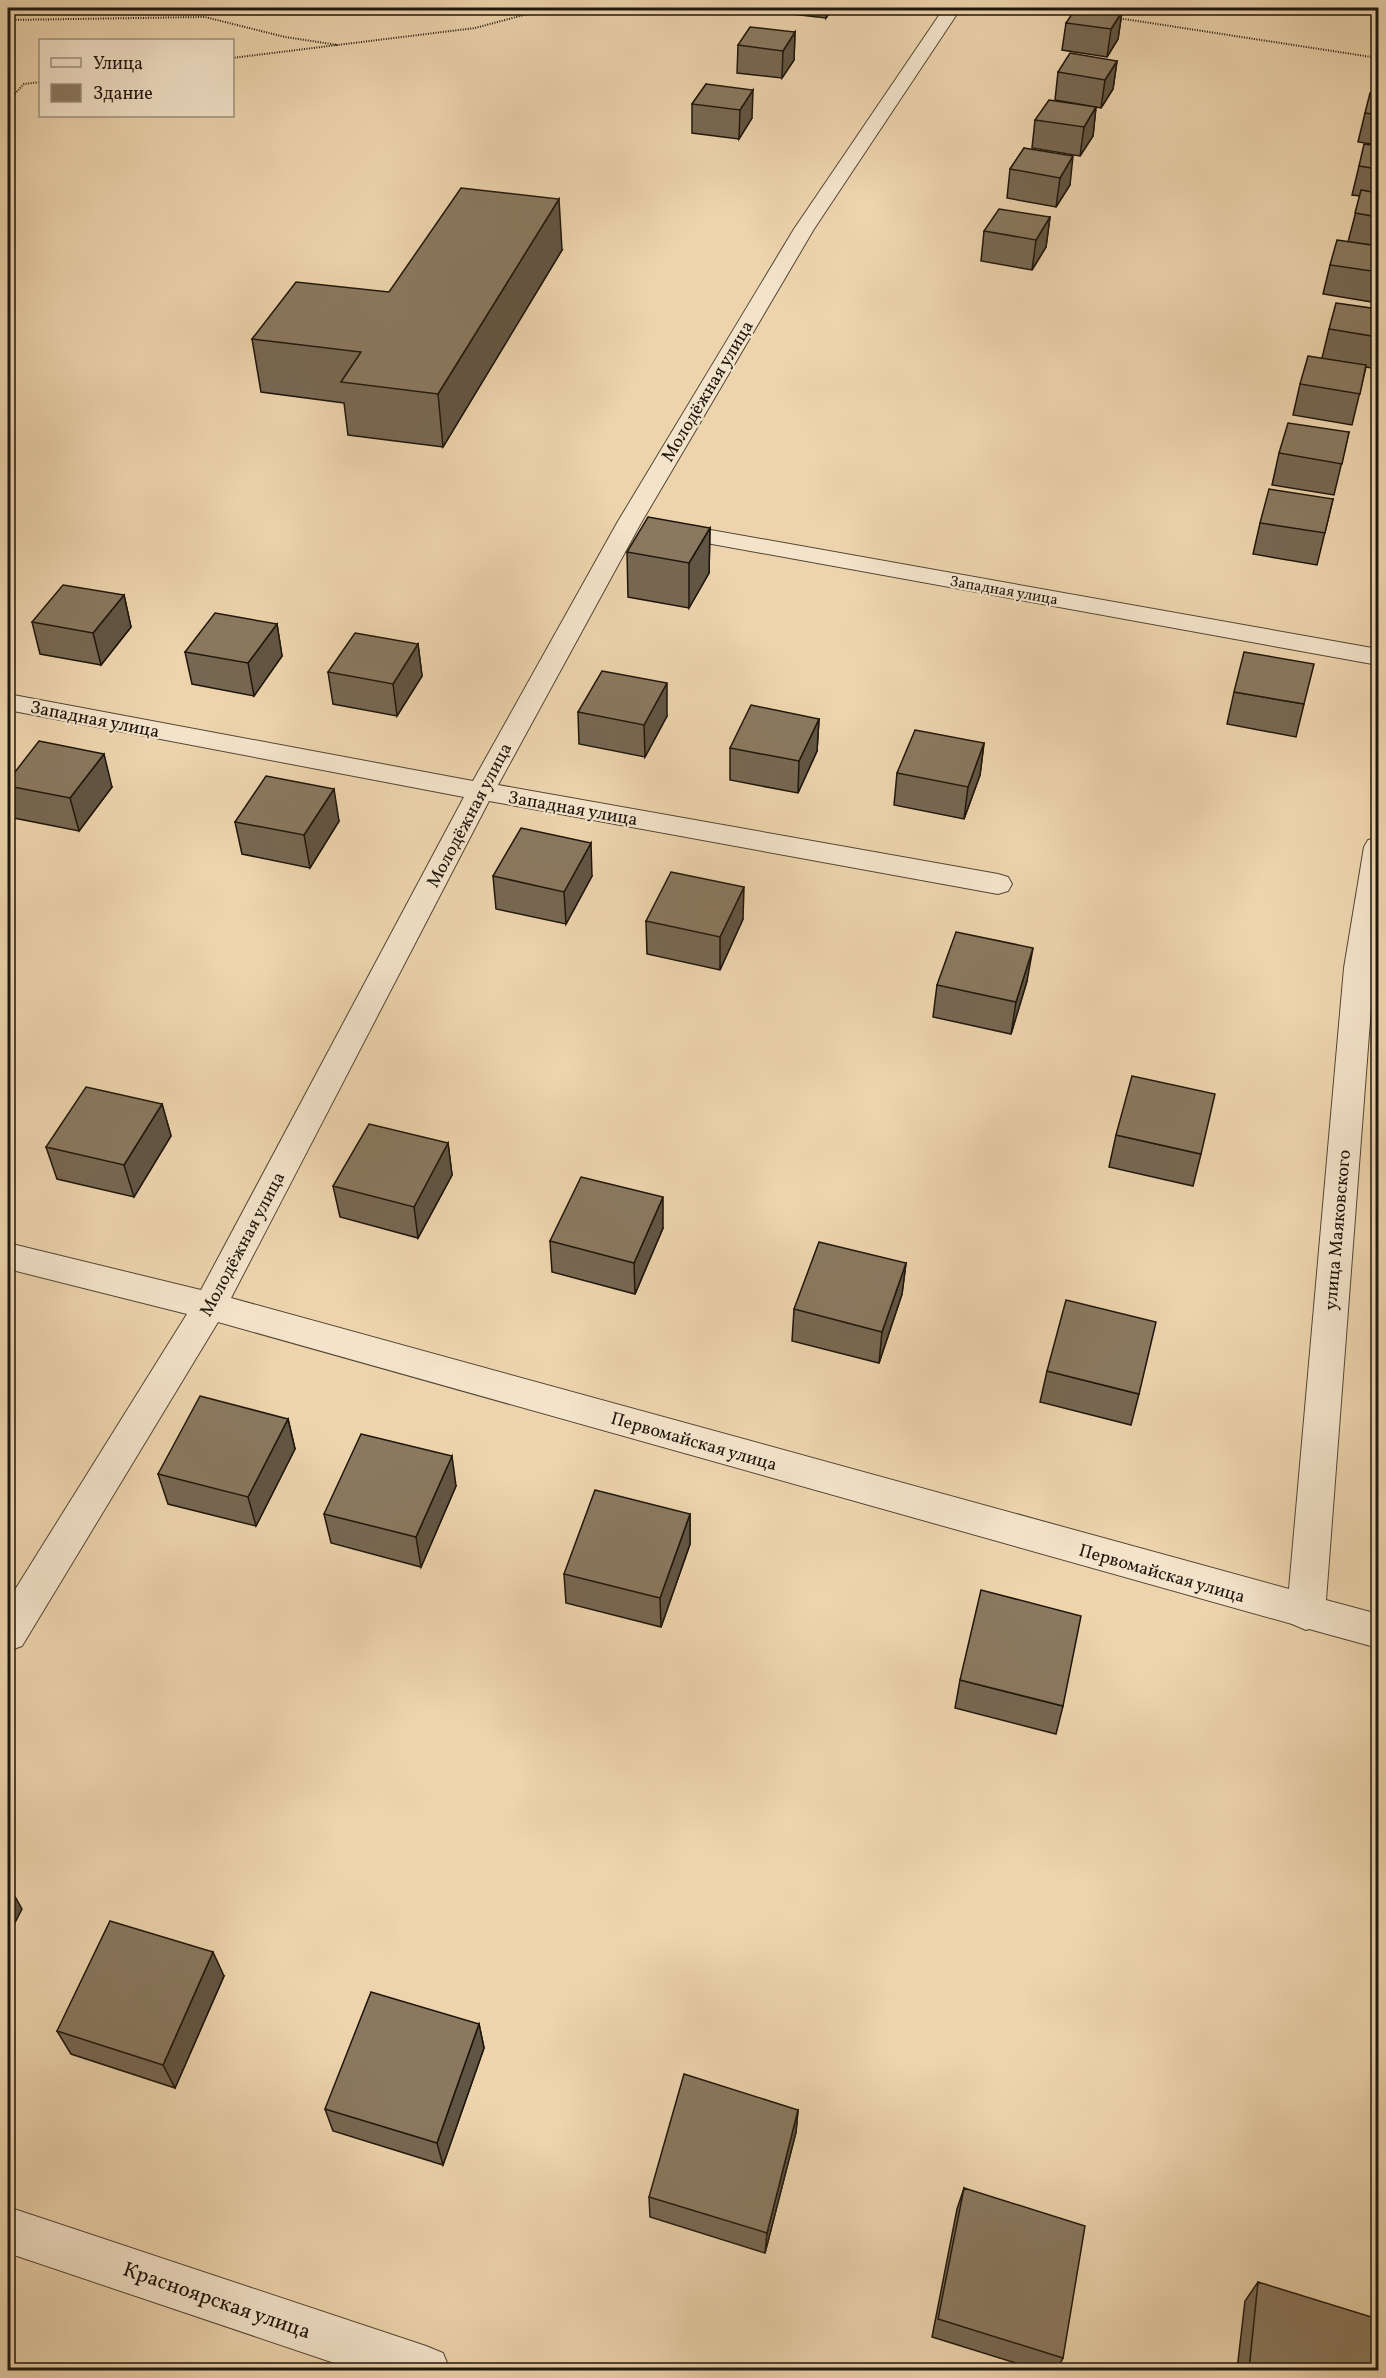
<svg xmlns="http://www.w3.org/2000/svg" width="1386" height="2378" font-family="Vollkorn,serif">
<style>
.lines{fill:none;stroke-linecap:round;stroke-linejoin:round}
.minor-casing{stroke:#524634;stroke-width:2}
.path{stroke:#1e160c;stroke-width:2;stroke-dasharray:1 1.5;stroke-linecap:butt}
.minor{fill:#f3e3ca;fill-rule:evenodd}
.wall{fill:#776853;stroke:#1e160c;stroke-width:1.5}
.shaded-wall{fill:#615543;stroke:#1e160c;stroke-width:1.5}
.building{fill:#8a7960;stroke:#1e160c;stroke-width:1.5}
.labels{text-anchor:middle;stroke-width:4.5;stroke-linejoin:round;paint-order:stroke}
.far-street-label{font-size:15px;fill:#1e160c;stroke:#f3e3ca}
.street-label{font-size:18px;fill:#1e160c;stroke:#f3e3ca}
.near-street-label{font-size:21px;fill:#1e160c;stroke:#f3e3ca}
</style>
<rect width="100%" height="100%" fill="#edd4ad"/>
<filter id="stains"><feTurbulence type="fractalNoise" baseFrequency=".00333" numOctaves="4"/><feColorMatrix values="0 0 0 0 .2 0 0 0 0 .09 0 0 0 0 .02 0 0 0 .5 -.17"/></filter>
<radialGradient id="worn" r=".72"><stop offset=".6" stop-color="#630" stop-opacity="0"/><stop offset="1" stop-color="#630" stop-opacity=".3"/></radialGradient>
<g class="lines">
<!-- minor casing -->
<g class="minor-casing">
<path id="minor" d="M 944,8 L 961,8 L 814,229 L 641,523 L 498,785 L 998,874 L 1008,877 L 1012,884 L 1008,891 L 998,894 L 489,801 L 231,1298 L 1289,1589 L 1344,968 L 1364,847 L 1368,840 L 1378,838 L 1378,938 L 1374,968 L 1326,1600 L 1378,1614 L 1378,1648 L 1309,1629 L 1306,1630 L 1292,1624 L 218,1322 L 22,1646 L 8,1651 L 8,1601 L 187,1314 L 8,1269 L 8,1243 L 201,1290 L 464,797 L 8,710 L 8,694 L 473,781 L 617,523 L 794,229 Z
M 666,522 L 1378,649 L 1378,665 L 657,534 L 654,529 L 657,524 Z
M 8,2207 L 426,2346 L 443,2353 L 450,2370 L 355,2370 L 8,2253 Z"/>
</g>
<!-- path -->
<path class="path" d="M 1049,8 L 1078,12
M 1118,18 L 1378,58
M 8,20 L 205,17 L 285,37 L 338,45
M 232,58 L 475,28 L 550,8
M 8,101 L 24,84 L 40,82"/>
<!-- minor -->
<use href="#minor" class="minor"/>
</g>
<!-- wall -->
<path class="wall" d="M 783,8 L 833,8 L 826,18 L 783,13 Z
M 1122,12 L 1118,39 L 1107,57 L 1062,50 L 1066,23 Z
M 795,32 L 794,60 L 782,78 L 737,73 L 738,45 Z
M 1117,61 L 1113,89 L 1101,108 L 1055,100 L 1058,72 Z
M 1378,71 L 1378,87 L 1375,86 Z
M 706,84 L 752,118 L 739,139 L 692,133 L 692,104 Z
M 1378,94 L 1378,145 L 1358,142 L 1365,113 Z
M 1096,107 L 1093,136 L 1080,156 L 1032,148 L 1035,120 Z
M 1378,146 L 1378,303 L 1323,294 L 1330,265 L 1348,242 L 1360,196 L 1352,195 L 1359,166 Z
M 1024,148 L 1070,185 L 1056,207 L 1007,198 L 1010,169 Z
M 1050,217 L 1046,247 L 1032,270 L 981,261 L 984,231 Z
M 562,250 L 443,447 L 348,435 L 344,403 L 261,392 L 252,339 L 389,292 Z
M 1378,309 L 1378,369 L 1366,367 L 1352,425 L 1293,415 L 1300,384 L 1322,358 L 1329,329 Z
M 1349,432 L 1334,495 L 1272,485 L 1279,453 Z
M 1333,499 L 1317,565 L 1253,554 L 1260,523 Z
M 710,528 L 709,573 L 689,608 L 628,597 L 627,552 Z
M 124,595 L 131,627 L 101,665 L 40,654 L 32,622 Z
M 277,624 L 282,656 L 254,696 L 192,684 L 185,652 Z
M 418,644 L 422,676 L 397,716 L 333,704 L 328,672 Z
M 1234,692 L 1304,704 L 1296,737 L 1227,724 Z
M 578,712 L 667,716 L 645,757 L 579,744 Z
M 819,719 L 817,751 L 798,793 L 730,780 L 730,748 Z
M 984,743 L 980,775 L 964,819 L 894,805 L 897,773 Z
M 8,781 L 112,787 L 79,831 L 14,818 L 8,797 Z
M 339,821 L 310,868 L 242,854 L 235,822 Z
M 493,876 L 592,876 L 566,924 L 496,909 Z
M 743,919 L 720,970 L 647,954 L 646,921 Z
M 1027,981 L 1011,1034 L 933,1017 L 937,985 Z
M 162,1104 L 171,1136 L 134,1197 L 57,1179 L 46,1147 Z
M 1116,1135 L 1201,1154 L 1193,1186 L 1109,1167 Z
M 448,1143 L 452,1175 L 418,1238 L 340,1217 L 333,1186 Z
M 663,1228 L 635,1294 L 552,1272 L 550,1241 Z
M 906,1263 L 902,1294 L 879,1363 L 792,1341 L 794,1309 Z
M 1047,1371 L 1139,1394 L 1131,1425 L 1040,1402 Z
M 288,1419 L 295,1449 L 256,1526 L 168,1504 L 158,1474 Z
M 456,1486 L 421,1567 L 331,1543 L 324,1514 Z
M 690,1514 L 690,1544 L 661,1627 L 566,1603 L 564,1574 Z
M 960,1680 L 1063,1706 L 1056,1734 L 955,1708 Z
M 224,1976 L 175,2088 L 71,2054 L 57,2031 Z
M 479,2024 L 484,2048 L 443,2165 L 333,2131 L 325,2109 Z
M 798,2110 L 796,2132 L 765,2253 L 650,2217 L 649,2197 Z
M 964,2188 L 1063,2358 L 1057,2370 L 1038,2370 L 932,2337 L 957,2209 Z
M 1258,2282 L 1378,2370 L 1237,2370 L 1245,2301 Z"/>
<!-- shaded-wall -->
<path class="shaded-wall" d="M 827,8 L 833,8 L 826,18 Z
M 1122,12 L 1118,39 L 1107,57 L 1111,29 Z
M 795,32 L 794,60 L 782,78 L 783,51 Z
M 1117,61 L 1113,89 L 1101,108 L 1105,80 Z
M 753,90 L 752,118 L 739,139 L 740,110 Z
M 1096,107 L 1093,136 L 1080,156 L 1084,127 Z
M 1073,156 L 1070,185 L 1056,207 L 1060,178 Z
M 559,199 L 562,250 L 443,447 L 438,394 Z
M 1050,217 L 1046,247 L 1032,270 L 1036,240 Z
M 710,528 L 709,573 L 689,608 L 689,563 Z
M 124,595 L 131,627 L 101,665 L 93,633 Z
M 277,624 L 282,656 L 254,696 L 248,663 Z
M 418,644 L 422,676 L 397,716 L 393,684 Z
M 667,683 L 667,716 L 645,757 L 644,725 Z
M 819,719 L 817,751 L 798,793 L 799,761 Z
M 984,743 L 980,775 L 964,819 L 968,787 Z
M 104,754 L 112,787 L 79,831 L 70,798 Z
M 334,789 L 339,821 L 310,868 L 304,835 Z
M 591,843 L 592,876 L 566,924 L 564,892 Z
M 744,887 L 743,919 L 720,970 L 720,937 Z
M 1033,948 L 1027,981 L 1011,1034 L 1016,1002 Z
M 162,1104 L 171,1136 L 134,1197 L 124,1165 Z
M 448,1143 L 452,1175 L 418,1238 L 414,1207 Z
M 663,1197 L 663,1228 L 635,1294 L 634,1263 Z
M 906,1263 L 902,1294 L 879,1363 L 882,1332 Z
M 8,1381 L 10,1388 L 8,1392 Z
M 288,1419 L 295,1449 L 256,1526 L 248,1497 Z
M 452,1456 L 456,1486 L 421,1567 L 416,1537 Z
M 690,1514 L 690,1544 L 661,1627 L 660,1598 Z
M 8,1884 L 22,1909 L 8,1936 Z
M 213,1952 L 224,1976 L 175,2088 L 163,2065 Z
M 479,2024 L 484,2048 L 443,2165 L 437,2143 Z
M 798,2110 L 796,2132 L 765,2253 L 767,2233 Z"/>
<!-- building -->
<path class="building" d="M 1076,8 L 1091,8 L 1122,12 L 1111,29 L 1066,23 Z
M 750,27 L 795,32 L 783,51 L 738,45 Z
M 1070,53 L 1117,61 L 1105,80 L 1058,72 Z
M 706,84 L 753,90 L 740,110 L 692,104 Z
M 1370,93 L 1378,94 L 1378,115 L 1365,113 Z
M 1049,100 L 1096,107 L 1084,127 L 1035,120 Z
M 1364,144 L 1378,146 L 1378,169 L 1359,166 Z
M 1024,148 L 1073,156 L 1060,178 L 1010,169 Z
M 461,188 L 559,199 L 438,394 L 341,382 L 361,352 L 252,339 L 296,282 L 389,292 Z
M 1361,190 L 1378,193 L 1378,217 L 1355,213 Z
M 999,209 L 1050,217 L 1036,240 L 984,231 Z
M 1337,240 L 1378,246 L 1378,272 L 1330,265 Z
M 1336,303 L 1378,309 L 1378,337 L 1329,329 Z
M 1308,356 L 1366,365 L 1360,394 L 1300,384 Z
M 1288,423 L 1349,432 L 1342,464 L 1279,453 Z
M 1269,489 L 1333,499 L 1325,533 L 1260,523 Z
M 648,517 L 710,528 L 689,563 L 627,552 Z
M 63,585 L 124,595 L 93,633 L 32,622 Z
M 215,613 L 277,624 L 248,663 L 185,652 Z
M 355,633 L 418,644 L 393,684 L 328,672 Z
M 1244,652 L 1314,664 L 1304,704 L 1234,692 Z
M 602,671 L 667,683 L 644,725 L 578,712 Z
M 751,705 L 819,719 L 799,761 L 730,748 Z
M 915,730 L 984,743 L 968,787 L 897,773 Z
M 39,741 L 104,754 L 70,798 L 8,786 L 8,781 Z
M 266,776 L 334,789 L 304,835 L 235,822 Z
M 521,828 L 591,843 L 564,892 L 493,876 Z
M 671,872 L 744,887 L 720,937 L 646,921 Z
M 956,932 L 1033,948 L 1016,1002 L 937,985 Z
M 1132,1076 L 1215,1094 L 1201,1154 L 1116,1135 Z
M 86,1087 L 162,1104 L 124,1165 L 46,1147 Z
M 369,1124 L 448,1143 L 414,1207 L 333,1186 Z
M 581,1177 L 663,1197 L 634,1263 L 550,1241 Z
M 819,1242 L 906,1263 L 882,1332 L 794,1309 Z
M 1066,1300 L 1156,1322 L 1139,1394 L 1047,1371 Z
M 200,1396 L 288,1419 L 248,1497 L 158,1474 Z
M 361,1434 L 452,1456 L 416,1537 L 324,1514 Z
M 595,1490 L 690,1514 L 660,1598 L 564,1574 Z
M 981,1590 L 1081,1616 L 1063,1706 L 960,1680 Z
M 110,1921 L 213,1952 L 163,2065 L 57,2031 Z
M 371,1992 L 479,2024 L 437,2143 L 325,2109 Z
M 684,2074 L 798,2110 L 767,2233 L 649,2197 Z
M 964,2188 L 1085,2226 L 1063,2358 L 938,2319 Z
M 1258,2282 L 1378,2319 L 1378,2370 L 1249,2370 Z"/>
<g class="labels">
<!-- far-street labels -->
<g class="far-street-label">
<text transform="translate(1004 590) rotate(10)" y="5">Западная улица</text>
</g>
<!-- street labels -->
<g class="street-label">
<text transform="translate(707 391) rotate(-59)" y="6">Молодёжная улица</text>
<text transform="translate(95 719) rotate(11)" y="6">Западная улица</text>
<text transform="translate(573 808) rotate(10)" y="6">Западная улица</text>
<text transform="translate(469 815) rotate(-62)" y="6">Молодёжная улица</text>
<text transform="translate(1337 1230) rotate(-85)" y="6">улица Маяковского</text>
<text transform="translate(242 1244) rotate(-62)" y="6">Молодёжная улица</text>
<text transform="translate(694 1441) rotate(16)" y="6">Первомайская улица</text>
<text transform="translate(1162 1573) rotate(16)" y="6">Первомайская улица</text>
</g>
<!-- near-street labels -->
<g class="near-street-label">
<text transform="translate(217 2300) rotate(19)" y="7">Красноярская улица</text>
</g>
</g>
<!-- margin -->
<rect width="1386" height="2378" fill="none" stroke="#edd4ad" stroke-width="30"/>
<rect x="9" y="9" width="1368" height="2360" fill="none" stroke="#1e160c" stroke-width="3"/>
<rect x="15" y="15" width="1356" height="2348" fill="none" stroke="#1e160c" stroke-width="1.5"/>
<!-- legend -->
<rect x="39" y="39" width="195" height="78" fill="#f3e3ca" stroke="#9e917e" stroke-width="1.5"/>
<rect x="51" y="58" width="30" height="9" fill="#f3e3ca" stroke="#9e917e" stroke-width="1.5"/>
<text x="93" y="69" font-size="18" fill="#1e160c">Улица</text>
<rect x="51" y="84" width="30" height="18" fill="#8a7960" stroke="#9e917e" stroke-width="1.5"/>
<text x="93" y="99" font-size="18" fill="#1e160c">Здание</text>
<rect width="100%" height="100%" filter="url(#stains)"/>
<rect width="100%" height="100%" fill="url(#worn)"/>
</svg>
